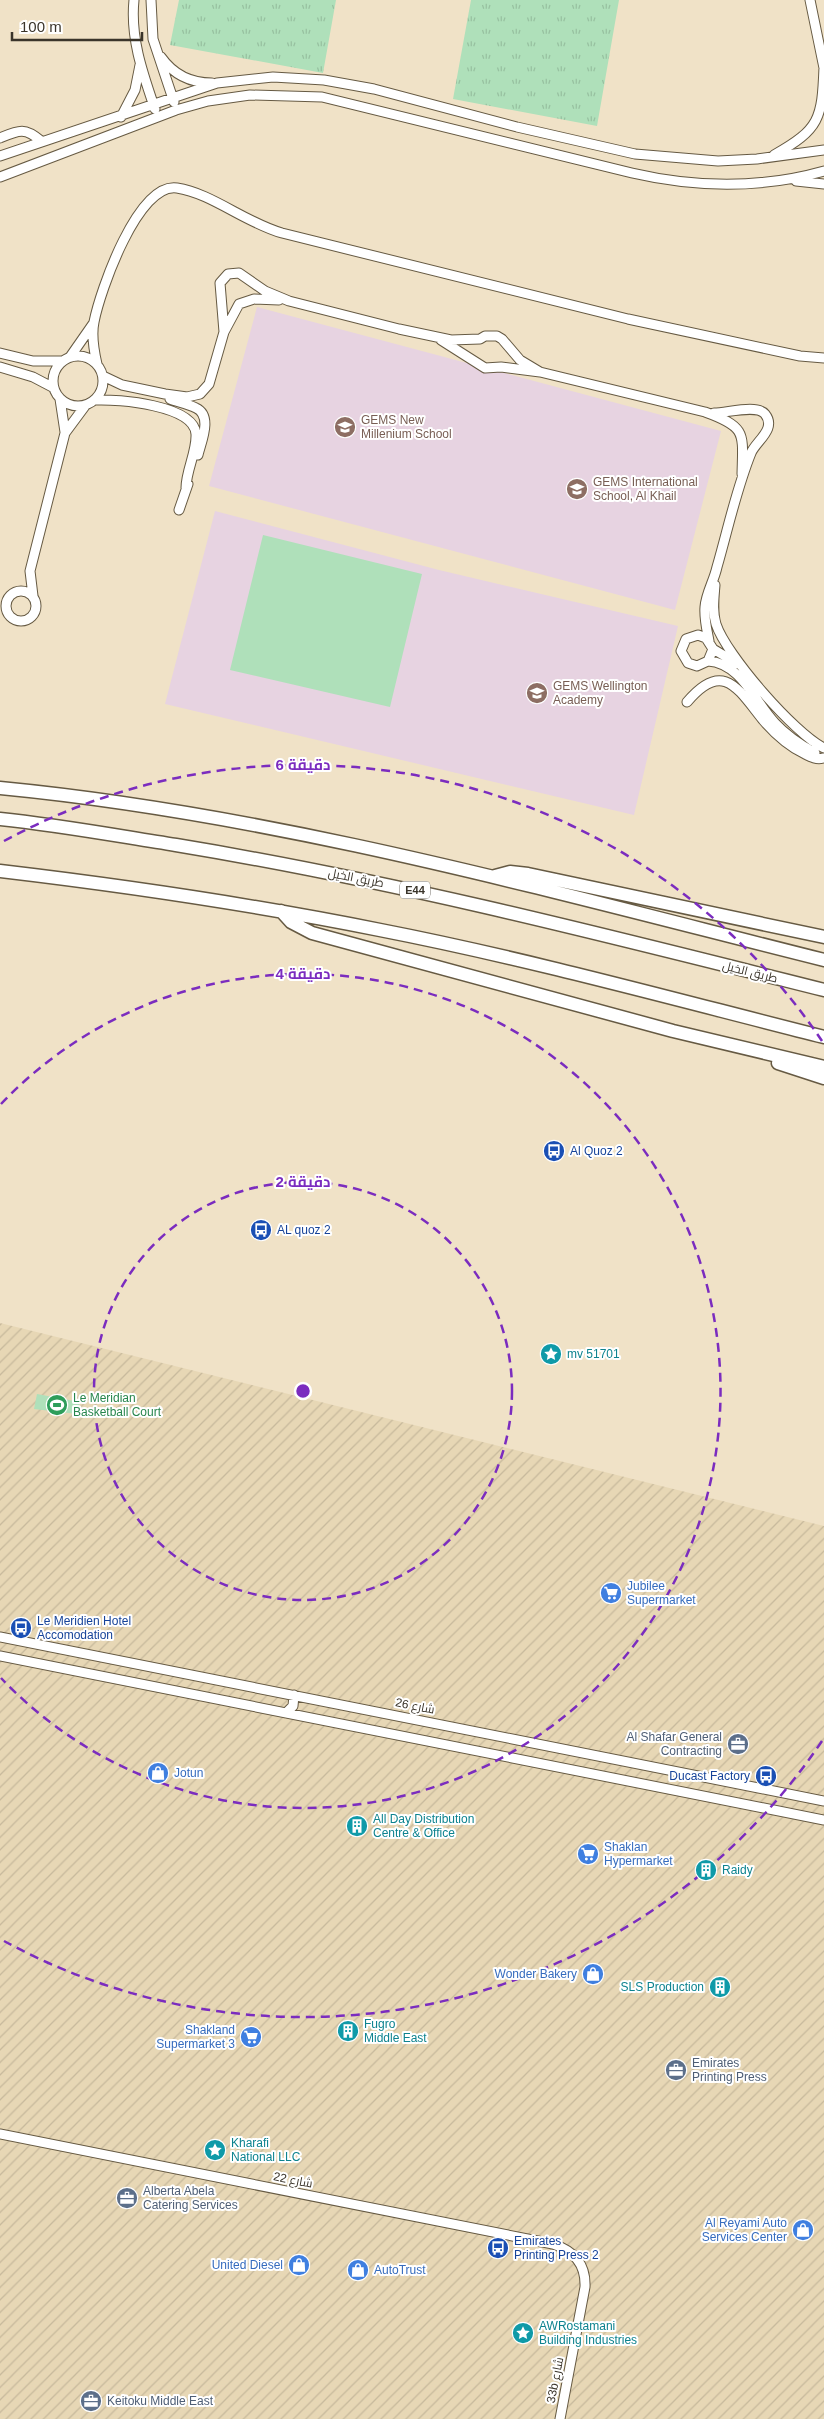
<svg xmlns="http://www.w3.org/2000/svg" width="824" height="2419" font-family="Helvetica,Cairo,sans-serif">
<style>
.industrial{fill:url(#industrial-furrows)}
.education{fill:#e7d3e1}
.grass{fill:url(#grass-tufts)}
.pitch{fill:#afe0ba}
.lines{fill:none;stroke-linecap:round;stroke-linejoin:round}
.minor-casing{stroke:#665a43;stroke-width:11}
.highway-casing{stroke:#665a43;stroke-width:15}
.minor{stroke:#fff;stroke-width:9}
.highway{stroke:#fff;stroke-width:12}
.ring{fill:none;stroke:#7b2cbf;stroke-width:2.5;stroke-dasharray:9 6}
.labels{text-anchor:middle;stroke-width:4;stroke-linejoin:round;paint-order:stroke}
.shield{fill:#fff;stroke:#75716a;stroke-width:1}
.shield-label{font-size:11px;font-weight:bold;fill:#3a342a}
.education-label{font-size:12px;fill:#785e54;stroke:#fff;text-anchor:start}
.street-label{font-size:12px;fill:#3a342a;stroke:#fff}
.transit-label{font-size:12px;fill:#164399;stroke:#fff;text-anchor:start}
.culture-label{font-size:12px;fill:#0d838f;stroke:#fff;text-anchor:start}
.leisure-label{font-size:12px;fill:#27864d;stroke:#fff;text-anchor:start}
.shop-label{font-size:12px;fill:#366cbe;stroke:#fff;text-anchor:start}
.service-label{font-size:12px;fill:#4e5e75;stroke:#fff;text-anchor:start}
.centre{fill:#7b2cbf;stroke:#fff;stroke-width:2.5}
.ring-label{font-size:15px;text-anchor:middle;font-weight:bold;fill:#7b2cbf;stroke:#fff;stroke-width:4;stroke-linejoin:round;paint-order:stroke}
</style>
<defs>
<pattern id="industrial-furrows" width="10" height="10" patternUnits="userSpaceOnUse" patternTransform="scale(1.25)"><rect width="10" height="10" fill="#e7d7b5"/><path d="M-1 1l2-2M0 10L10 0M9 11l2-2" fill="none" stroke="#c7b99c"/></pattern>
<pattern id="grass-tufts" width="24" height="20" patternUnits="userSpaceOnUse" patternTransform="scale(1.25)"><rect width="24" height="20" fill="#afe0ba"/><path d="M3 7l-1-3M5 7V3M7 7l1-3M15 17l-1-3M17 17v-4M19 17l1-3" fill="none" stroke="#97c1a0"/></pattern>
</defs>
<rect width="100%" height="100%" fill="#f0e2c7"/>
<!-- industrial -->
<path class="industrial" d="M 0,1323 L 824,1526 L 824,2419 L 0,2419 Z"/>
<!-- education -->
<path class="education" d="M 257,307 L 721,431 L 675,610 L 209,486 Z
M 215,511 L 439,570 L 678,626 L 634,815 L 165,704 Z"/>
<!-- grass -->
<path class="grass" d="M 179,0 L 336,0 L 323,73 L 170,45 Z
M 471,0 L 619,0 L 597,126 L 453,99 Z"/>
<!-- pitch -->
<path class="pitch" d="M 263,535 L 422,574 L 390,707 L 230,670 Z
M 37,1394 L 80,1402 L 77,1414 L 34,1409 Z"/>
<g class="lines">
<!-- minor casing -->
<g class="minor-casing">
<path id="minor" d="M 134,0 C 130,38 143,74 155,109
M 151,0 L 153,39 L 174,102
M 810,0 L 824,68
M 161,57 C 173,74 191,83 212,83
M 121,117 L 135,90 L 140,65
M 0,138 C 19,130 25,127 41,141
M 774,155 C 820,129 822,119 824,67
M 0,156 L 217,83 L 273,77 L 324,80 L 374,89 L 517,127 L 635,154 L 718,161 L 757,159 L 824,150
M 0,177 L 176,110 L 208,101 L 250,95 L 322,97 L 632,173 C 697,188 760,189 824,171
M 796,181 L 824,184
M 224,332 L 220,283 L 228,274 L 239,273 L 265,291 L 289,301 L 399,329 L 451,340 L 480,339 L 485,336 L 497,336 L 502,339 L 520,360 L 540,372
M 441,340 L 485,368 L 501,367 L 540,372 L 705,412 C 747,427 743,433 742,474
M 0,353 L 33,361 L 63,361
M53 381a25 25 0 1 1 50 0a25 25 0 1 1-50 0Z
M 70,357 L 93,324
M 97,364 C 94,351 91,336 94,322 C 100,291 138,182 177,188 C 211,193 246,223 282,233 L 628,319 L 800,356 L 824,358
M 0,367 L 33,377 L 54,388
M 103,376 L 122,385 L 165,394 L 187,397 L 200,394 L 209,384 L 224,332 L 239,304 L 254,299 L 279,300
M 60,399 L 65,432
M 170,399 C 178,402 188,404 196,408 C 213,416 201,442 198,455
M 96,400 C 118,399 194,405 196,434 C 197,452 186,470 186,488
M 179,510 L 188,484
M 715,585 C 714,598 712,611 716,624 C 726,655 795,734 824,748
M6 606a15 15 0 1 1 30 0a15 15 0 1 1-30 0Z
M 33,596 L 30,571 L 65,433 L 85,406
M 709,641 C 707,630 704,619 705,607 C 706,593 714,581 717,567 C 728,529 736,490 751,453 C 756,441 777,429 765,414 C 757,404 727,413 714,413
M 713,649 L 708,661 L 697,666 L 688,663 L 681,651 L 686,639 L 698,635 L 706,638 L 713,649 L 738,664
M 708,661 C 741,663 755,702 775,723 C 786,735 801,745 815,753
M 687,702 C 723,659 738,689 763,720 C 775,734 788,746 805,754 C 811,757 817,760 823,758
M 0,1637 L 824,1801
M 0,1656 L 824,1820
M 286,1713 L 293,1706 L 294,1695
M 0,2134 L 553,2244 C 574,2251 586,2264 585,2287 L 560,2419"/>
</g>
<!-- highway casing -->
<g class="highway-casing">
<path id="highway" d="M 0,788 C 280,815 552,892 824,960
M 0,819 C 59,825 118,836 176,845 C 395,881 609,936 824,990
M 0,871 C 127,886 255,905 380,930 C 529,959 677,1000 824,1037
M 495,876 L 510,872 L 528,874 L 824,937
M 281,911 L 291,922 L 312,933 L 673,1031 L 824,1067
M 778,1063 L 824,1078"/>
</g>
<!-- minor -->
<use href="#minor" class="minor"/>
<!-- highway -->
<use href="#highway" class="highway"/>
</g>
<!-- distance rings -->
<g class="ring">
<circle cx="303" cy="1391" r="209"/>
<path d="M1 1104A417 417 0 1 1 1 1678"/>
<path d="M822 1741A626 626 0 0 1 4 1941M4 841A626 626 0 0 1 822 1041"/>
</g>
<!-- icons -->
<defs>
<g id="school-disc" transform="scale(1.125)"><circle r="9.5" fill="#8d6e63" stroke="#fff"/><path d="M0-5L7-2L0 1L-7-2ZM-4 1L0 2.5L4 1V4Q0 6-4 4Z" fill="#fff"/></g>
<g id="bus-disc" transform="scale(1.125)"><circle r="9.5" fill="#1a4fb4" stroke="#fff"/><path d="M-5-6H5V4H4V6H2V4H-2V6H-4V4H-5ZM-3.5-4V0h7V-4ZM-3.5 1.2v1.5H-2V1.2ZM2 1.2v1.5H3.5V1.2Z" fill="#fff"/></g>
<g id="sight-disc" transform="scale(1.125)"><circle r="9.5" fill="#0f9aa8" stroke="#fff"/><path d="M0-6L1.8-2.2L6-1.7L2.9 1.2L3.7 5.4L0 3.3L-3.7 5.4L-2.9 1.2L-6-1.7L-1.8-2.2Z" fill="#fff"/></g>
<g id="stadium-disc" transform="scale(1.125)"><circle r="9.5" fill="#2e9e5b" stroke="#fff"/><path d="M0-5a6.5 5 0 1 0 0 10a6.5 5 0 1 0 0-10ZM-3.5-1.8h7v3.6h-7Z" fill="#fff"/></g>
<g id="supermarket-disc" transform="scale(1.125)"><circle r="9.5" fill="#3f7fe0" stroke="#fff"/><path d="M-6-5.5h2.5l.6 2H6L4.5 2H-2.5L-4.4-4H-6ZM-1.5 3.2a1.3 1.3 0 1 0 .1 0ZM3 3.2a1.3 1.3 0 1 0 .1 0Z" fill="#fff"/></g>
<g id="office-disc" transform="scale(1.125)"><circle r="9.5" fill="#5c6f8a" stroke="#fff"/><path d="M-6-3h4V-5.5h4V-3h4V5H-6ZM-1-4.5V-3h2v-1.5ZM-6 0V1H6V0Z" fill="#fff"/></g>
<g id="shop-disc" transform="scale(1.125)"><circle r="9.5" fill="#3f7fe0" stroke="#fff"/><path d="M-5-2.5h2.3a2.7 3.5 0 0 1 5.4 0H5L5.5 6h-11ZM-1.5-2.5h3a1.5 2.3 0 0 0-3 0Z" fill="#fff"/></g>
<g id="building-disc" transform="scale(1.125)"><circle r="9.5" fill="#0f9aa8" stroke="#fff"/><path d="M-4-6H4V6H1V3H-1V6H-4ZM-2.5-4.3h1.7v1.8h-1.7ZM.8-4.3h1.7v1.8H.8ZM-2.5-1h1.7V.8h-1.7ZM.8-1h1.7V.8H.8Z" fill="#fff"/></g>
</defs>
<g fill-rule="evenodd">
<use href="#school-disc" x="345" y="427"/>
<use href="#school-disc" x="577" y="489"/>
<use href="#school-disc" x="537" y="693"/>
<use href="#bus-disc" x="554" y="1151"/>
<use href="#bus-disc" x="261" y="1230"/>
<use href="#sight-disc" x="551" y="1354"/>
<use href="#stadium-disc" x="57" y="1405"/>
<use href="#supermarket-disc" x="611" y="1593"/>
<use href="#bus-disc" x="21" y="1628"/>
<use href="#office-disc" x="738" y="1744"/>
<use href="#shop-disc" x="158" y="1773"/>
<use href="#bus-disc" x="766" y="1776"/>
<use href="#building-disc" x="357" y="1826"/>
<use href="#supermarket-disc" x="588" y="1854"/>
<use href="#building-disc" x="706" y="1870"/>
<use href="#shop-disc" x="593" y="1974"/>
<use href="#building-disc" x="720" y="1987"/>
<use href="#building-disc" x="348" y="2031"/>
<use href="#supermarket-disc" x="251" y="2037"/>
<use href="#office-disc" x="676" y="2070"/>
<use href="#sight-disc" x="215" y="2150"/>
<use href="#office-disc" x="127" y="2198"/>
<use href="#shop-disc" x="803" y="2230"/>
<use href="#bus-disc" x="498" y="2248"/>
<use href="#shop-disc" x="299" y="2265"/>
<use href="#shop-disc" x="358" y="2270"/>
<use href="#sight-disc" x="523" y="2333"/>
<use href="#office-disc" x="91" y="2401"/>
</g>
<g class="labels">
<!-- shield labels -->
<rect class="shield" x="400" y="881.5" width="30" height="17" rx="4"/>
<g class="shield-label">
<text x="415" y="894">E44</text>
</g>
<!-- education labels -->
<g class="education-label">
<text x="361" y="424">GEMS New<tspan x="361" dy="14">Millenium School</tspan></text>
<text x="593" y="486">GEMS International<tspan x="593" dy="14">School, Al Khail</tspan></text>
<text x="553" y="690">GEMS Wellington<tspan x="553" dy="14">Academy</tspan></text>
</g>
<!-- street labels -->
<g class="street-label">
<text transform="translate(356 878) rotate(11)" y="4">طريق الخيل</text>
<text transform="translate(750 972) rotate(14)" y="4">طريق الخيل</text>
<text transform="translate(415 1706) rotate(11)" y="4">شارع 26</text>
<text transform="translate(293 2180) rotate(11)" y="4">شارع 22</text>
<text transform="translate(555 2380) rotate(-79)" y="4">33b شارع</text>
</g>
<!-- transit labels -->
<g class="transit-label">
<text x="570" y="1155">Al Quoz 2</text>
<text x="277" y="1234">AL quoz 2</text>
<text x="37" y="1625">Le Meridien Hotel<tspan x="37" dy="14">Accomodation</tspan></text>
<text x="750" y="1780" text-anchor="end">Ducast Factory</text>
<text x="514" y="2245">Emirates<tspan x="514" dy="14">Printing Press 2</tspan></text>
</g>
<!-- culture labels -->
<g class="culture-label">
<text x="567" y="1358">mv 51701</text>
<text x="373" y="1823">All Day Distribution<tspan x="373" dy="14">Centre &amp; Office</tspan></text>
<text x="722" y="1874">Raidy</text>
<text x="704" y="1991" text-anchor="end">SLS Production</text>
<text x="364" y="2028">Fugro<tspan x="364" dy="14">Middle East</tspan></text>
<text x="231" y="2147">Kharafi<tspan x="231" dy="14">National LLC</tspan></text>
<text x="539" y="2330">AWRostamani<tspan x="539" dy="14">Building Industries</tspan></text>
</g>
<!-- leisure labels -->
<g class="leisure-label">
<text x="73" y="1402">Le Meridian<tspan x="73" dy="14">Basketball Court</tspan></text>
</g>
<!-- shop labels -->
<g class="shop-label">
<text x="627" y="1590">Jubilee<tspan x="627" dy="14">Supermarket</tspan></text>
<text x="174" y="1777">Jotun</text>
<text x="604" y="1851">Shaklan<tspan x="604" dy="14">Hypermarket</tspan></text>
<text x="577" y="1978" text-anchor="end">Wonder Bakery</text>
<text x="235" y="2034" text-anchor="end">Shakland<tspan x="235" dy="14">Supermarket 3</tspan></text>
<text x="787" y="2227" text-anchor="end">Al Reyami Auto<tspan x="787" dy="14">Services Center</tspan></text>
<text x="283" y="2269" text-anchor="end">United Diesel</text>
<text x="374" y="2274">AutoTrust</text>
</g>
<!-- service labels -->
<g class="service-label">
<text x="722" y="1741" text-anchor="end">Al Shafar General<tspan x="722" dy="14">Contracting</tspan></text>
<text x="692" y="2067">Emirates<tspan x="692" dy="14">Printing Press</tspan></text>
<text x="143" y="2195">Alberta Abela<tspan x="143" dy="14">Catering Services</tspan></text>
<text x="107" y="2405">Keitoku Middle East</text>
</g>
</g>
<circle cx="303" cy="1391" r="8" class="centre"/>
<g class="ring-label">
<text x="303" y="770">6 دقيقة</text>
<text x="303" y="979">4 دقيقة</text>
<text x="303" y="1187">2 دقيقة</text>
</g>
<!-- scale -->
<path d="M12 32v8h130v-8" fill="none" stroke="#3a342a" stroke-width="2.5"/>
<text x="20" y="32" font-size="15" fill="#3a342a" stroke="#ffffff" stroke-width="4" paint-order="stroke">100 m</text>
</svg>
